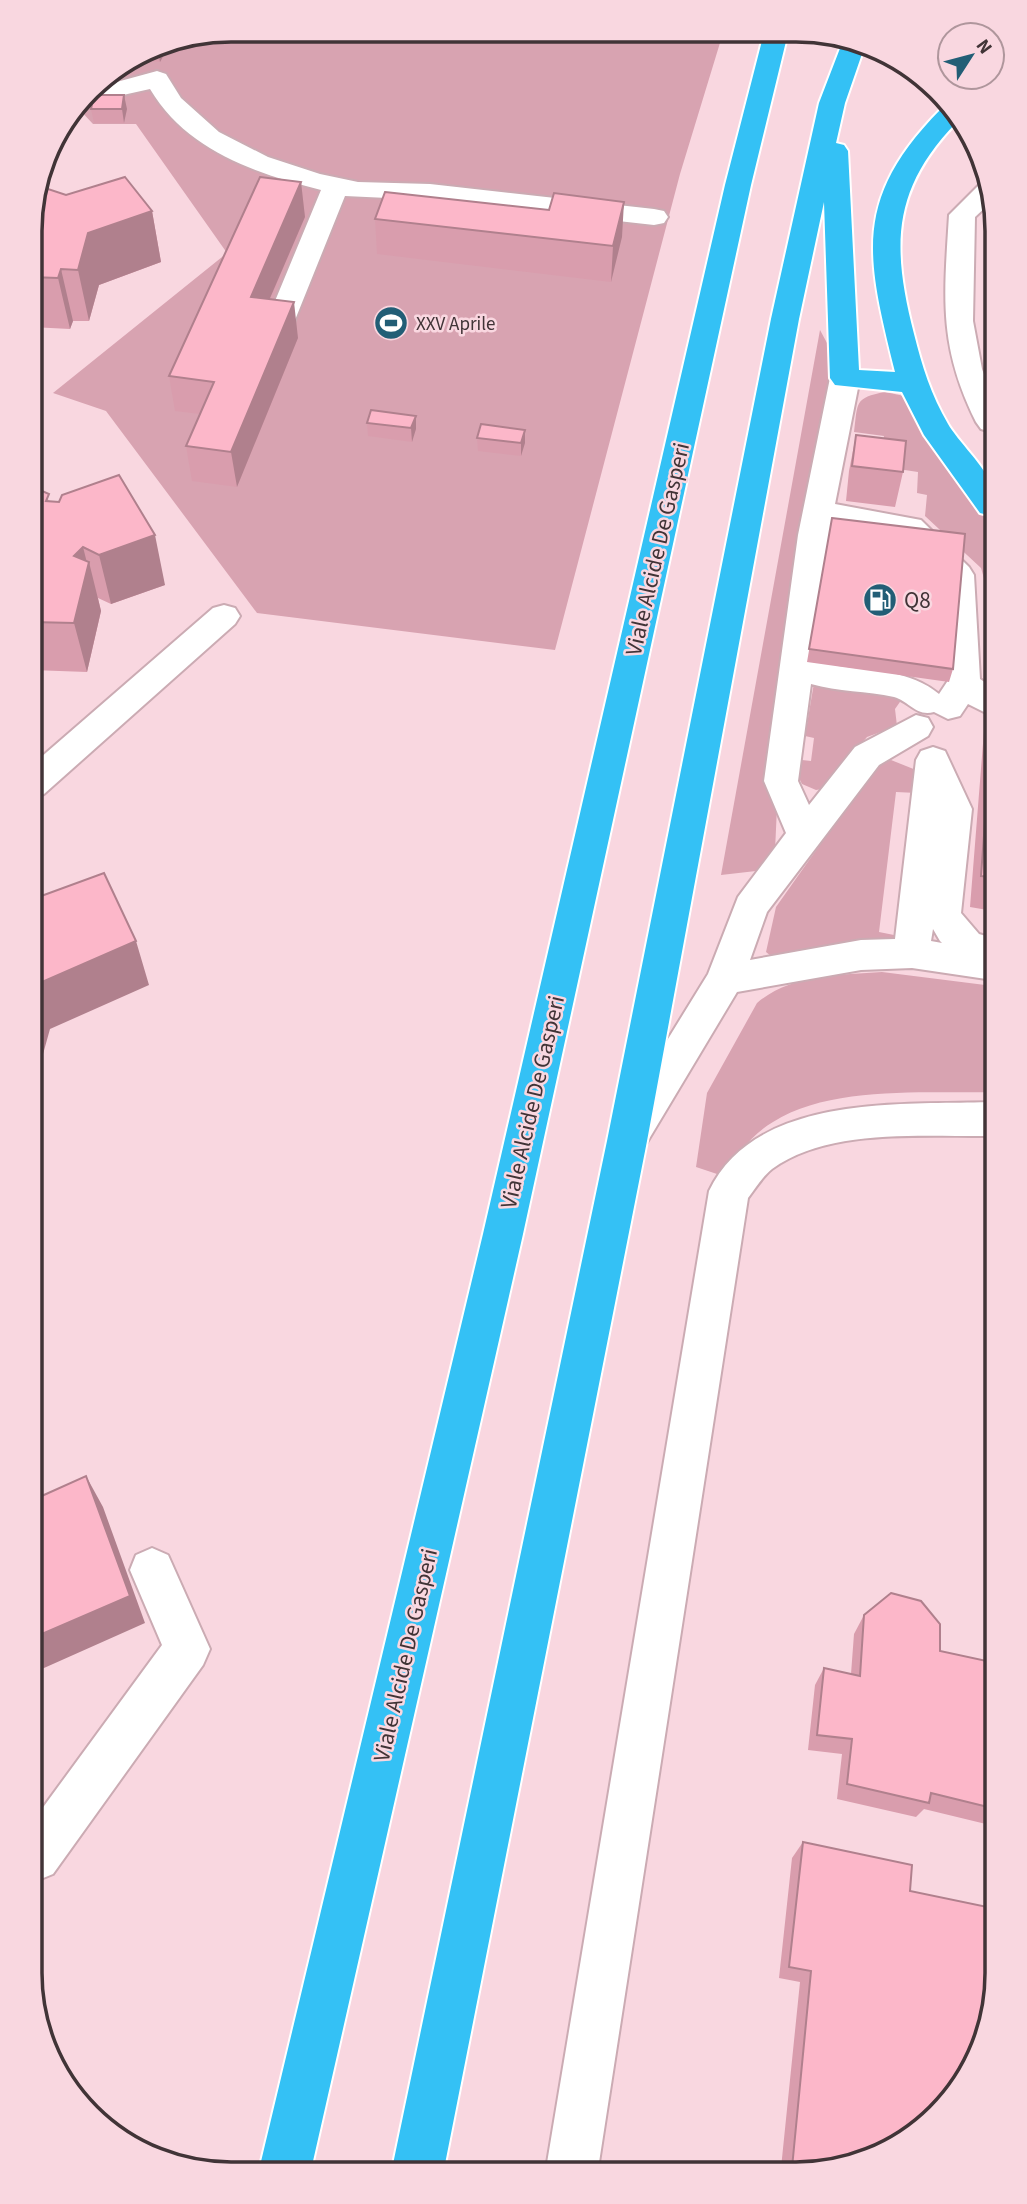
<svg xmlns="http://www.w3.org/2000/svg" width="1027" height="2204" font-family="'Source Sans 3',sans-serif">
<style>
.green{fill:#d8a3b1}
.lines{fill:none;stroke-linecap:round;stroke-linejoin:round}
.minor-casing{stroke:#cbabb3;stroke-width:4}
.highway-casing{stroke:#fff;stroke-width:4}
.minor{fill:#fff;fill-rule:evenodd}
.highway{fill:#34c1f5;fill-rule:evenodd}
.wall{fill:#d99dad}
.shaded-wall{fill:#b0808d}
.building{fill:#fcb7c9;stroke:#b0808d;stroke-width:2}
.labels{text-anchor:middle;stroke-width:5;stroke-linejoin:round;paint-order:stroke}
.far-poi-label{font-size:19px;fill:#413437;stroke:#f9d7e0;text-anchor:start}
.street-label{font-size:23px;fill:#413437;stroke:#f9d7e0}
.poi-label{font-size:23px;fill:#413437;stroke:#f9d7e0;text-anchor:start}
.rim{fill:none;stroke:#413437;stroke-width:3.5}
</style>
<rect width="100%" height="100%" fill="#f9d7e0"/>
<!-- green -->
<path class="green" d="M 231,30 L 723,33 L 680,174 L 555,650 L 257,613 L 106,411 L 53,393 L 227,253 L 136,124 L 93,124 L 77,107 L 98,80 L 154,45 Z
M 820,330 L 834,356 L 779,671 L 783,675 L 775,851 L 768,867 L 756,871 L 721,875 Z
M 885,392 L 909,397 L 992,522 L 992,606 L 981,568 L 925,516 L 927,495 L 917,493 L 918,472 L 878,466 L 884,436 L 854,432 C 858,402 854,398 885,392 Z
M 814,683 L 895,690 L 902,699 L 895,709 L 897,726 L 867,737 L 822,789 L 816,790 L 802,784 L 799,778 L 802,760 L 811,761 L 814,738 L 805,736 Z
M 891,760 L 916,770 L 917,793 L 896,792 L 879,932 L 899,936 L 899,948 L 771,956 L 766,952 L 776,907 L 877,764 Z
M 882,972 L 993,986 L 994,1092 C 925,1094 832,1085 773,1122 C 752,1134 736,1157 720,1175 L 696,1167 L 707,1093 L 757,1003 C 791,974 839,975 882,972 Z"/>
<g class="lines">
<!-- minor casing -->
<g class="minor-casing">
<path id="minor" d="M 157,71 L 166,74 L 181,98 L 219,132 L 268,157 L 320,174 L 358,182 L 430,184 L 654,209 L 664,211 L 668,217 L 664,223 L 654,225 L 430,200 L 345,196 L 291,330 L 287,336 L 277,339 L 267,336 L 263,330 L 321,190 C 255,173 187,151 150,89 L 78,105 L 91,89 Z
M 990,181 L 990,203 L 975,217 L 973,321 L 982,369 L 991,393 L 991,432 L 981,429 L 976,422 C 938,346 944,297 949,215 L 981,183 Z
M 845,369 L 855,371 L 860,378 L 835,504 L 921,520 L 969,567 L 974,575 L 980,679 L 992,687 L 992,716 L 968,704 L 960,716 L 948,719 L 934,712 C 916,717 909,701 894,697 C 867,691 838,692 811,684 L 798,781 L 809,805 L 855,747 L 916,715 L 928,718 L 933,727 L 928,736 L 879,765 L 767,912 L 750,960 L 861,940 L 895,939 L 916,760 L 921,751 L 933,747 L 945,751 L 972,809 L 961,913 L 979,934 L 993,938 L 993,980 L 912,968 L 861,970 L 737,992 L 643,1149 L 629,1154 L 615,1149 L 610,1137 L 615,1125 L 708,974 L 738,897 L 786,833 L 764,781 L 798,535 L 830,378 L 835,371 ZM 832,525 L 900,537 L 942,578 L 947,682 L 939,694 C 910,670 874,671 838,666 L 845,626 L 840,618 L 829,614 L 819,617 ZM 933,929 L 940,941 L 942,943 L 931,941 Z
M 224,605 L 235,608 L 240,616 L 235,624 L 44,794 L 32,798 L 32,765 L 213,608 Z
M 994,1102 L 994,1136 C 927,1137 829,1127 772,1169 C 763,1176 755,1189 748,1198 L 598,2169 L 546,2169 L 709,1191 C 756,1093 903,1105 994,1102 Z
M 152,1548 L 168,1555 L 210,1649 L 203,1665 L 53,1874 L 36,1881 L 36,1817 L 162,1645 L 130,1570 L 136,1555 Z"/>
</g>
<!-- highway casing -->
<g class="highway-casing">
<path id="highway" d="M 764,33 L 788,33 L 751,185 L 523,1234 L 311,2170 L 259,2170 L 483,1234 L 725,185 Z
M 844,38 L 864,48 L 845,103 L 836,143 L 844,145 L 848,151 L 859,370 L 895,372 C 867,258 851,200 941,109 L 946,107 L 956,123 C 891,190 892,248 914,334 C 922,366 931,395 948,424 C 957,440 986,468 991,484 C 994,493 991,507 992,516 L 980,513 L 924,435 L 902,392 L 835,385 L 830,378 L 824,202 L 799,319 L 647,1141 L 444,2169 L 392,2169 L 607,1141 L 771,319 L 819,103 Z"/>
</g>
<!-- minor -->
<use href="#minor" class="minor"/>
<!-- highway -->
<use href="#highway" class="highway"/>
</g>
<!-- wall -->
<path class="wall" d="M 171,42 L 160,62 L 132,59 L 154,45 Z
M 91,109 L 127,109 L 124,123 L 94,123 Z
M 301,182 L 305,217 L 270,299 L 298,338 L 237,487 L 192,481 L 186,446 L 200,414 L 175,411 L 169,376 Z
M 66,195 L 152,211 L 161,262 L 99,285 L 89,321 L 73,321 L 70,329 L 31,327 L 30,217 Z
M 375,219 L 622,237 L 611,282 L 377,254 Z
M 367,423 L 416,429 L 412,442 L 368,436 Z
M 856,435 L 903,472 L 895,507 L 846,501 L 849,471 Z
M 477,438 L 525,443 L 521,456 L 478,451 Z
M 31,486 L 51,502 L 165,585 L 111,604 L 98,598 L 101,611 L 87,672 L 32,670 Z
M 832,518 L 953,669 L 949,682 L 807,662 Z
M 992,705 L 993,911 L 970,907 L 984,731 Z
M 864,1615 L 940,1651 L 996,1663 L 996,1819 L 990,1825 L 924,1809 L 916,1817 L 837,1799 L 842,1754 L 808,1750 L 815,1685 L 824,1668 L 851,1674 L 854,1634 Z
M 803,1842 L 910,1891 L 849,2167 L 781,2168 L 800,1982 L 779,1978 L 792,1858 Z"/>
<!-- shaded-wall -->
<path class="shaded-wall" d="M 171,42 L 160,62 L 157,44 Z
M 124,95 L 127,109 L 124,123 L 122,109 Z
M 301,182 L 305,217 L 255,333 L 251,297 Z
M 624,202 L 622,237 L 611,282 L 613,246 Z
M 152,211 L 161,262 L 99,285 L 89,321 L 78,270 L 88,233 Z
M 61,269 L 73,321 L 70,329 L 58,278 Z
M 294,302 L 298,338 L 237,487 L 231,452 Z
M 416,416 L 416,429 L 412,442 L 411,428 Z
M 525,430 L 525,443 L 521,456 L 521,443 Z
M 155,535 L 165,585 L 111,604 L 99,555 Z
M 83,547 L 88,567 L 89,562 L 101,611 L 87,672 L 74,623 L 74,556 Z
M 136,941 L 149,985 L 50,1029 L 33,1090 L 33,986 Z
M 86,1476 L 103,1507 L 145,1623 L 35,1672 L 35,1637 Z"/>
<!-- building -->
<path class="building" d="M 94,95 L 124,95 L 122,109 L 91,109 Z
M 125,177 L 152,211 L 88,233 L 78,270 L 61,269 L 58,278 L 30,277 L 30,217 L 39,186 L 66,195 Z
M 260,177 L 301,182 L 251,297 L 294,302 L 231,452 L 186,446 L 214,382 L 169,376 Z
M 385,192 L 549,210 L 554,193 L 624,202 L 613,246 L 375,219 Z
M 371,410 L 416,416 L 411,428 L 367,423 Z
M 481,424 L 525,430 L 521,443 L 477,438 Z
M 856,435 L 906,441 L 903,472 L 852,466 Z
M 119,475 L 155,535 L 99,555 L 83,547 L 74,556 L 89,562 L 74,623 L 32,622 L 31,486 L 49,494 L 46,501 L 59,502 L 62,495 Z
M 832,518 L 965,534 L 953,669 L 809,649 Z
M 992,728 L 993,877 L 981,876 Z
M 104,873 L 136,941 L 33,986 L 33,987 L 33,899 Z
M 86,1476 L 130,1596 L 35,1637 L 35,1499 Z
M 891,1593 L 921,1601 L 940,1624 L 940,1651 L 996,1663 L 996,1809 L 931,1793 L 929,1803 L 847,1784 L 852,1739 L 817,1735 L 824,1668 L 860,1676 L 864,1615 Z
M 803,1842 L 912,1865 L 910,1891 L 997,1909 L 997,1987 L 956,2096 L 908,2140 L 849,2167 L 792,2168 L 811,1971 L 789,1967 Z"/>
<!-- icons -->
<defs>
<g id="stadium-disc" transform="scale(1.75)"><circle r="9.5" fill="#225e76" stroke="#f9d7e0"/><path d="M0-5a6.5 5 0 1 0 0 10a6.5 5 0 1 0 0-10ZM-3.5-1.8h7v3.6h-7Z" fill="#fff"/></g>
<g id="fuel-disc" transform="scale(1.75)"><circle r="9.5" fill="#225e76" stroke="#f9d7e0"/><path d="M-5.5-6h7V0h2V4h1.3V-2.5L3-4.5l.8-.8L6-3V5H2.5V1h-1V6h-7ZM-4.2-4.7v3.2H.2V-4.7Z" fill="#fff"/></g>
</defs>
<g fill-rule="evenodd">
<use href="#stadium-disc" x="391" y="323"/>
<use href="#fuel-disc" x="880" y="600"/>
</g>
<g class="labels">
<!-- far-poi labels -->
<g class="far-poi-label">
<text x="416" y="330">XXV Aprile</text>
</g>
<!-- street labels -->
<g class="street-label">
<text transform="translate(657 549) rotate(-77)" y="8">Viale Alcide De Gasperi</text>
<text transform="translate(532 1102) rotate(-77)" y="8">Viale Alcide De Gasperi</text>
<text transform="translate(405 1655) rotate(-77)" y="8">Viale Alcide De Gasperi</text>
</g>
<!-- poi labels -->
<g class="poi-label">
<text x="904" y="608">Q8</text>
</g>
</g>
<!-- crop -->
<path d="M0 0H1027V2204H0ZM231 42H796A189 189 0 0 1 985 231V1973A189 189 0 0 1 796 2162H231A189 189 0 0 1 42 1973V231A189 189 0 0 1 231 42Z" fill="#f9d7e0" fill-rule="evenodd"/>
<path class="rim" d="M231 42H796A189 189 0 0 1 985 231V1973A189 189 0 0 1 796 2162H231A189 189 0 0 1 42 1973V231A189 189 0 0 1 231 42Z"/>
<!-- north arrow -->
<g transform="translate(971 56) rotate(54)"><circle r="33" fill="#f9d7e0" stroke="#af969c" stroke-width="2"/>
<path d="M0-5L12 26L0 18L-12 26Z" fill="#225e76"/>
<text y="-10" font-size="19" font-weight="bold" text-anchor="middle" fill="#413437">N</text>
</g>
</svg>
